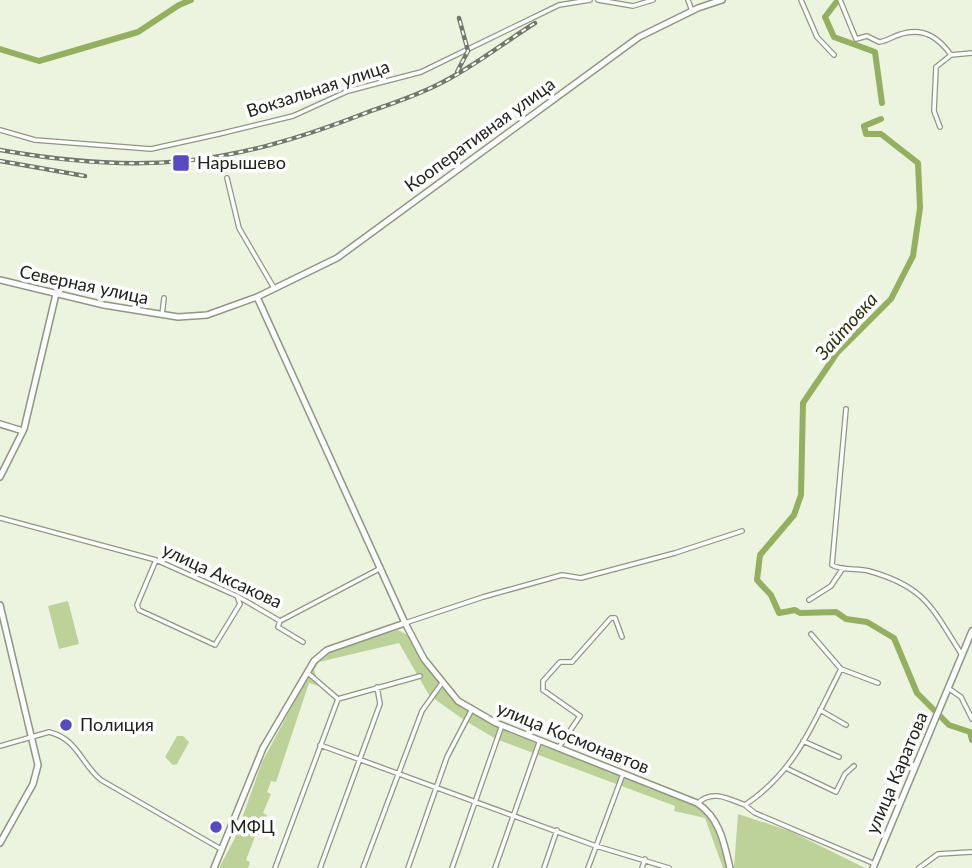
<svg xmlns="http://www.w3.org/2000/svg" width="972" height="868" font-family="Lato,sans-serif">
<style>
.green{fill:#bdd299}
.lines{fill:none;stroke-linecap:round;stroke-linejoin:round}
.river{stroke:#94af5f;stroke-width:6}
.minor-casing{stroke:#8f9783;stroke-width:6}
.tertiary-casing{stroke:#8f9783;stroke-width:8}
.secondary-casing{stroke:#8f9783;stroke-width:8}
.minor{stroke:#fff;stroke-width:3.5}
.tertiary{stroke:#fff;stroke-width:5}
.secondary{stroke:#fff;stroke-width:5}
.rail-casing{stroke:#72776a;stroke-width:4.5}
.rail{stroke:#fff;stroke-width:2;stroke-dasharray:5;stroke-linecap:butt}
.poi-dot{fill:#584ac2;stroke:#fff;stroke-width:2.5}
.labels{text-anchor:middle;stroke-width:7;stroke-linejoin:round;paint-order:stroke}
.street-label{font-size:18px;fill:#21241c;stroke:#fff}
.poi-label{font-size:18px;fill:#21241c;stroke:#fff;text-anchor:start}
.water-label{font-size:19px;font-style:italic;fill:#283311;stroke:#fff}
</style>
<rect width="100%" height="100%" fill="#ecf4df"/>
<!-- green -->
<path class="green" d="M 68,601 L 79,644 L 59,649 L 48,606 Z
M 398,630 L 409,636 L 443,688 L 478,717 L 508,732 L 698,806 L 712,819 L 728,868 L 723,868 L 705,818 L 674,811 L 675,806 L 496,739 L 464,720 L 429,695 L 399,643 L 319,662 L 314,670 L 319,686 L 309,683 L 276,782 L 271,781 L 267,792 L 271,794 L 263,813 L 267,815 L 263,824 L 267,826 L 263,836 L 256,834 L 246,860 L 250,862 L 248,868 L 219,868 L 235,838 L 262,762 L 316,662 L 333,649 Z
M 177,736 L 183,736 L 189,742 L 177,764 L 173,765 L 165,757 Z
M 738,814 L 790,831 L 865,868 L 734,868 Z"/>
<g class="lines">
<!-- river -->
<path class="river" d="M 838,0 L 825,17 L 834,37 L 875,52 L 882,103
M 0,49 L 39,61 L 138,32 L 179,5 L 191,0
M 881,119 L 864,126 L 866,134 L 881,134 L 918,163 L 920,208 L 913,256 L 891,299 L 837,353 L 803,403 L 801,495 L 794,515 L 760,555 L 757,580 L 771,595 L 779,613 L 795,610 L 800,613 L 836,612 L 846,619 L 867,622 L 894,638 L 917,693 L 949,725 L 970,732 L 972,740"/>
<!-- minor casing -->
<g class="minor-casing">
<path id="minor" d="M 598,0 L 633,6 L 653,0
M 688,0 L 692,11
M 801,0 L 817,37 L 834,55
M 840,0 L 856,39 L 867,36 L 879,42 C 888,41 893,36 901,34 C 924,27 939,38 951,55
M 940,127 L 934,111 L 936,67 L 951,55 L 972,53
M 0,130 L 35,140 L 151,149 L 219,134 L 293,116 L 348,91 L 421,72 L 559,5 L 590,0
M 227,178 L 239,228 L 274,288
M 162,315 L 164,298
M 846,409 L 832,565 C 841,571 858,568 869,571 C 926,587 932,608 962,655
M 0,518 L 156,560 L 237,596 L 280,621 L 381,568
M 156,560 L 137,605 L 139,610 L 215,645 L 240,604 L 237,596
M 809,600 L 831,586 L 843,568
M 280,621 L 278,627 L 303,642
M 405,623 L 483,597 L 562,575 L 581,578 L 675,553 L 742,531
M 811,634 L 841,669
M 308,673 L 338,699
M 948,688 L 961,697 L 972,719
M 820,710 L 846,725
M 803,741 L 839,757
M 320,745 L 596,846 L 669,868
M 0,746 L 49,732 C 78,739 81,764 101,780 L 221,849
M 559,747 L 580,716 L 543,690 L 543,681 L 560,662 L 572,662 L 611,618 L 615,618 L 622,637
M 788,769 L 836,792 L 845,774 L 854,766
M 698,803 C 712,789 729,799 745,805 C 797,770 813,723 841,669 L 878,683
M 746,806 L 755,813 L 875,864
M 275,868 L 338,699 L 420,676
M 320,868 L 380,704 L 377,687
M 363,868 L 422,711 L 442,683
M 408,868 L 447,757 L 471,711
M 452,868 L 502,725
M 495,868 L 540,740
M 544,868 L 557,830
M 588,868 L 623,774
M 642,868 L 645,859
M 919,868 L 938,854 L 972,852"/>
</g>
<!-- tertiary casing -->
<g class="tertiary-casing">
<path id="tertiary" d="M 0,424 L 23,431
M 0,477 L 24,429 L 56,294
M 0,605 L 38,765 L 33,784 L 0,843
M 214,868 L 263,748 L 314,661 L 327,650 L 405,623"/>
</g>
<!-- secondary casing -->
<g class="secondary-casing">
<path id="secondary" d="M 0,280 L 104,305 L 178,317 L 207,315 L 257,297 L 337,258 L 639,37 L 698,8 L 722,0
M 257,297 L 405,623 L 424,659 L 458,701 L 496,723 L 697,803 C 720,818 724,843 730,868
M 873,868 L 972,631"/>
</g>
<!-- minor -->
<use href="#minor" class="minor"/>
<!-- tertiary -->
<use href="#tertiary" class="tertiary"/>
<!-- secondary -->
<use href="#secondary" class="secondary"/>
<!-- rail casing -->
<g class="rail-casing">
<path id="rail" d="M 457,72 L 468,51 L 459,18
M 0,150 C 141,175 229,166 363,114 C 387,105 413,97 437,85 C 471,69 503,43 535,23
M 0,161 L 85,176"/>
</g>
<!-- rail -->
<use href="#rail" class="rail"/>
</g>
<!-- markers -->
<g class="poi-dot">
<rect x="172" y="154" width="18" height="18" rx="3.5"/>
<circle cx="66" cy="725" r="7"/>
<circle cx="216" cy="827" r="7"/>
</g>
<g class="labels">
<!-- street labels -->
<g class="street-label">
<text transform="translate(318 89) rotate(-18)" y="6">Вокзальная улица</text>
<text transform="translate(480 135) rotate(-36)" y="6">Кооперативная улица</text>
<text transform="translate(84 285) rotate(12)" y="6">Северная улица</text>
<text transform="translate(222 576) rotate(25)" y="6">улица Аксакова</text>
<text transform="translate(573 738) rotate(22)" y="6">улица Космонавтов</text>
<text transform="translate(897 773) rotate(-67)" y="6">улица Каратова</text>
</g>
<!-- poi labels -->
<g class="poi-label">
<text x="197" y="169">Нарышево</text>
<text x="80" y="731">Полиция</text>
<text x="230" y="833">МФЦ</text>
</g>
<!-- water labels -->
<g class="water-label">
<text transform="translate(846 326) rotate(-48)" y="7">Зайтовка</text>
</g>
</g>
</svg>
